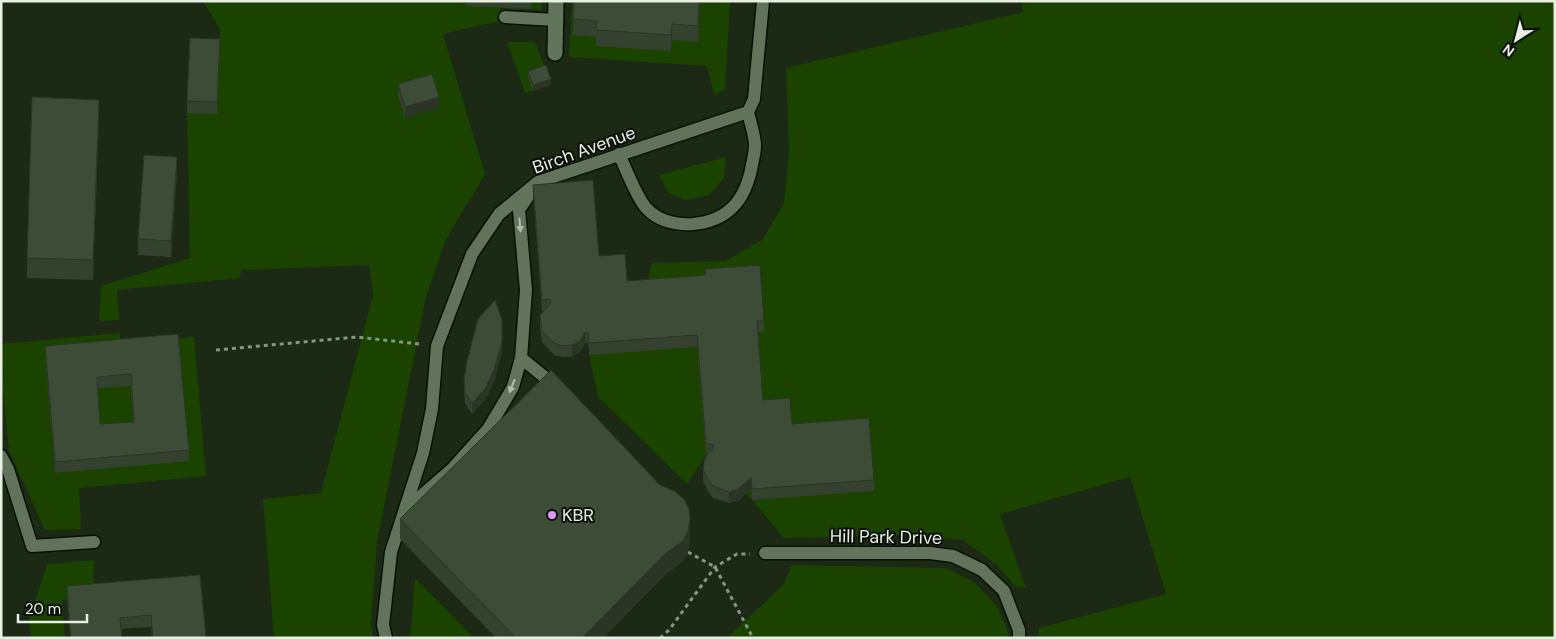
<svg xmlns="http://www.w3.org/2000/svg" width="1556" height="639" font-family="'DM Sans',sans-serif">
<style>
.green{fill:#1a4300}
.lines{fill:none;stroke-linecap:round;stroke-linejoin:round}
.lane-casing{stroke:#061202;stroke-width:15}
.street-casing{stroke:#061202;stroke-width:18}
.path{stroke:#899484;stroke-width:3;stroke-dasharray:4 4;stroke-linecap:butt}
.lane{stroke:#62735b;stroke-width:12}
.street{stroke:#62735b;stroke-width:15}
.wall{fill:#34412f;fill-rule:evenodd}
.shaded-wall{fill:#2b3526}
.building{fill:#3d4c37;stroke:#2b3526;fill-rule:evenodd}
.oneway{fill:#b2bead}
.poi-dot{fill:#dc99f4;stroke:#0a1007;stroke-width:2}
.labels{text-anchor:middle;stroke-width:4;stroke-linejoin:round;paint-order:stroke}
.street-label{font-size:18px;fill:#e7f0e3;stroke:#0a1007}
.poi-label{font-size:18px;fill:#e7f0e3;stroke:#0a1007;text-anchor:start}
</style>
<rect width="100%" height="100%" fill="#1b2915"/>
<!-- green -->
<path class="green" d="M 200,1 L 542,1 L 541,10 L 500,8 L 500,21 L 443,34 L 485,174 L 446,239 L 426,297 L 377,542 L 371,623 L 373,638 L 274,638 L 263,499 L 321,493 L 373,295 L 369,265 L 241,270 L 240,278 L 117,290 L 119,320 L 99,321 L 101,286 L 190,258 L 187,113 L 217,113 L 220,29 L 204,3 Z
M 572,1 L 730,1 L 725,90 L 714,94 L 707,66 L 569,57 Z
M 1021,1 L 1555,1 L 1555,638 L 1038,638 L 1039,628 L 1166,594 L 1130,477 L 1000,514 L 1026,588 L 1015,586 L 997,565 L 963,540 L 904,535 L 784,538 L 752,500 L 706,455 L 687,484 L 598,397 L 589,355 L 627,292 L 626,277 L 645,290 L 652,263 L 725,261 L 762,240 L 784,204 L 789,148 L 786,68 L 1023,12 Z
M 507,42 L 535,42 L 546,70 L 533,91 L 525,93 Z
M 726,157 L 724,178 L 709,195 L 684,200 L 669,193 L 659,175 Z
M 120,333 L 120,344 L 194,337 L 206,476 L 79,488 L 81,529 L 45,530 L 9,451 L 1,371 L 1,344 Z
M 94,560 L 93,596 L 62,600 L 65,638 L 31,638 L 29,619 L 47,564 Z
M 792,565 L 946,568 L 974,582 L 997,606 L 1009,634 L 1008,638 L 727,638 L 783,585 Z
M 415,578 L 474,638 L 410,638 Z"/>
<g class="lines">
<!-- lane casing -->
<g class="lane-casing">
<path id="lane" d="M 505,17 L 555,20
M 619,154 C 626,169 636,197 647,209 C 659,221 676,225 693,224 C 729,221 746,199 752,165 C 753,159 755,152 755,146 C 755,135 750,122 748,112
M 521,358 L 558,388
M 1,456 L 8,469 L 32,546 L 94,542
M 406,509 L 452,469 L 488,429 L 513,387 L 521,358 L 526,290 L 519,210 L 529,195
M 765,553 L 930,553 L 953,556 L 982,570 L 1004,591 L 1019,630 L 1019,638
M 386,638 L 383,625 L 391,552 L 423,453 L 432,409 L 437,346 L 472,254 L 499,214 L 538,182 L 748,112 L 754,99 L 763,1"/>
</g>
<!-- street casing -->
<g class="street-casing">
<path id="street" d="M 555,53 L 556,1"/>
</g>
<!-- path -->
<path class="path" d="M 216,350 L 357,337 L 419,344
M 688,552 L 715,567 L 753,638
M 660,638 L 669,630 L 715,567 L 737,554 L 750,554"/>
<!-- lane -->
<use href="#lane" class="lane"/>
<!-- street -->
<use href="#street" class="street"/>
</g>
<!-- wall -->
<path class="wall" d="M 466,1 L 531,1 L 531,9 L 466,6 Z
M 700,1 L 698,42 L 672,40 L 671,51 L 596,46 L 596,37 L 573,35 L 573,19 Z
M 220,50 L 217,114 L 187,113 L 187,101 Z
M 528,71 L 551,85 L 533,91 L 528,77 Z
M 398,84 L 439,108 L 405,118 L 398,95 Z
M 99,120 L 93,280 L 27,278 L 27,258 Z
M 177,173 L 171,257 L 138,255 L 138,239 Z
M 533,185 L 599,256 L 627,281 L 705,275 L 705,269 L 764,321 L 764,332 L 758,332 L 763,400 L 792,424 L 874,480 L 874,491 L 752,500 L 751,489 L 738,501 L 729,503 L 713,498 L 707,490 L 703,480 L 703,469 L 707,455 L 706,455 L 697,347 L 589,355 L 588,343 L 585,343 L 580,352 L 572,357 L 563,357 L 554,355 L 542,342 L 540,327 L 540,315 L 544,311 L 542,311 L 533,196 Z
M 178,334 L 189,450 L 189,461 L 55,473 L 45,357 L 45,346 ZM 131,386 L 133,422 L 100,424 L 98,388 Z
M 502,353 L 494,382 L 485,400 L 472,414 L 465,403 L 464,391 L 464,379 Z
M 400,519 L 690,540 L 688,552 L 684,560 L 665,575 L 603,638 L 496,638 L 400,539 Z
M 200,575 L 206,638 L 152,638 L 151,627 L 121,629 L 122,638 L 70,638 L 67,598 L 67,586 Z"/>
<!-- shaded-wall -->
<path class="shaded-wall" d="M 699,1 L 700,1 L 698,42 L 698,26 Z
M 672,24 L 672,40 L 671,51 L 671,35 Z
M 551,79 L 551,85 L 533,91 L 533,85 Z
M 439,97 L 439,108 L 405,118 L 405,107 Z
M 99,100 L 99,120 L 93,280 L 93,260 Z
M 177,157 L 177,173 L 171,257 L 171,241 Z
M 502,320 L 502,353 L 494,382 L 485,400 L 472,414 L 472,403 Z
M 585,332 L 585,343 L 580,352 L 572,357 L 572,345 Z
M 751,478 L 751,489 L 738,501 L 729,503 L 729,492 Z
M 690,520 L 690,540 L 688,552 L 684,560 L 665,575 L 603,638 L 582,638 Z"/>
<!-- building -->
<path class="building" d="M 574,1 L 699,1 L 698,26 L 672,24 L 671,35 L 596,30 L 597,21 L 573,19 Z
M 190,38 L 220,39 L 217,102 L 187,101 Z
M 546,65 L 551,79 L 533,85 L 528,71 Z
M 432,74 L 439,97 L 405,107 L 398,84 Z
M 32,97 L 99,100 L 93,260 L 27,258 Z
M 144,155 L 177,157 L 171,241 L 138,239 Z
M 593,180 L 599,256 L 625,254 L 627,281 L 706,275 L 705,269 L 760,265 L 764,321 L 757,321 L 763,400 L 790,398 L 792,424 L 869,418 L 874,480 L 752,489 L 751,478 L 738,489 L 729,492 L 713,486 L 707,478 L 703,469 L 705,458 L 713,448 L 713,444 L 706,444 L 697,335 L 589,343 L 588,332 L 585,332 L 580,341 L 572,345 L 563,346 L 554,343 L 542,331 L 540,315 L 551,303 L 550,299 L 542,300 L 533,185 Z
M 495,300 L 502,320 L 502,342 L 494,370 L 485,389 L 472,403 L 465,392 L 464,379 L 467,361 L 478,319 Z
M 178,334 L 189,450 L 55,462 L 45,346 ZM 131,374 L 134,422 L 100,424 L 97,377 Z
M 551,370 L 660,485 L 674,491 L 684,499 L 689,509 L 690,520 L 688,531 L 684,540 L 665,554 L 582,638 L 516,638 L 400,519 Z
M 200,575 L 206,638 L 153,638 L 151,615 L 120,618 L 122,638 L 71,638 L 67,586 Z"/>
<!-- one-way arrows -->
<defs><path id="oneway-solid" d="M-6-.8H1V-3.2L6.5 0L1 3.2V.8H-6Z" transform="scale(1.25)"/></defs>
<g class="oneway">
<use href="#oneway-solid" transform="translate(520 225) rotate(85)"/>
<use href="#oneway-solid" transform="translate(512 386) rotate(112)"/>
</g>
<!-- markers -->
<circle class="poi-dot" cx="552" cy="515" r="5"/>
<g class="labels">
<!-- street labels -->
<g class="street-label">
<text transform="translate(584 150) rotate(-20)" y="6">Birch Avenue</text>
<text transform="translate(886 537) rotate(1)" y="6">Hill Park Drive</text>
</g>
<!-- poi labels -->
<g class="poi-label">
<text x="562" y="521">KBR</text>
</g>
</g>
<!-- border -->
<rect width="1556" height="639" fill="none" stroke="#e7f0e3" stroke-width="5"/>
<!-- north arrow -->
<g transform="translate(1516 40) rotate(216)" stroke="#0a1007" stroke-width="4" paint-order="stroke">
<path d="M0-4L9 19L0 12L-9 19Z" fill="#e7f0e3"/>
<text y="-8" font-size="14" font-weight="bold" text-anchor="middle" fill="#e7f0e3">N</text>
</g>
<!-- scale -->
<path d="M18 614v8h69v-8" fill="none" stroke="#e7f0e3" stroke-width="2.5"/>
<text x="25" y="614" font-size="15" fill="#e7f0e3" stroke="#0a1007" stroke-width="4" paint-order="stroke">20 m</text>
</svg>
